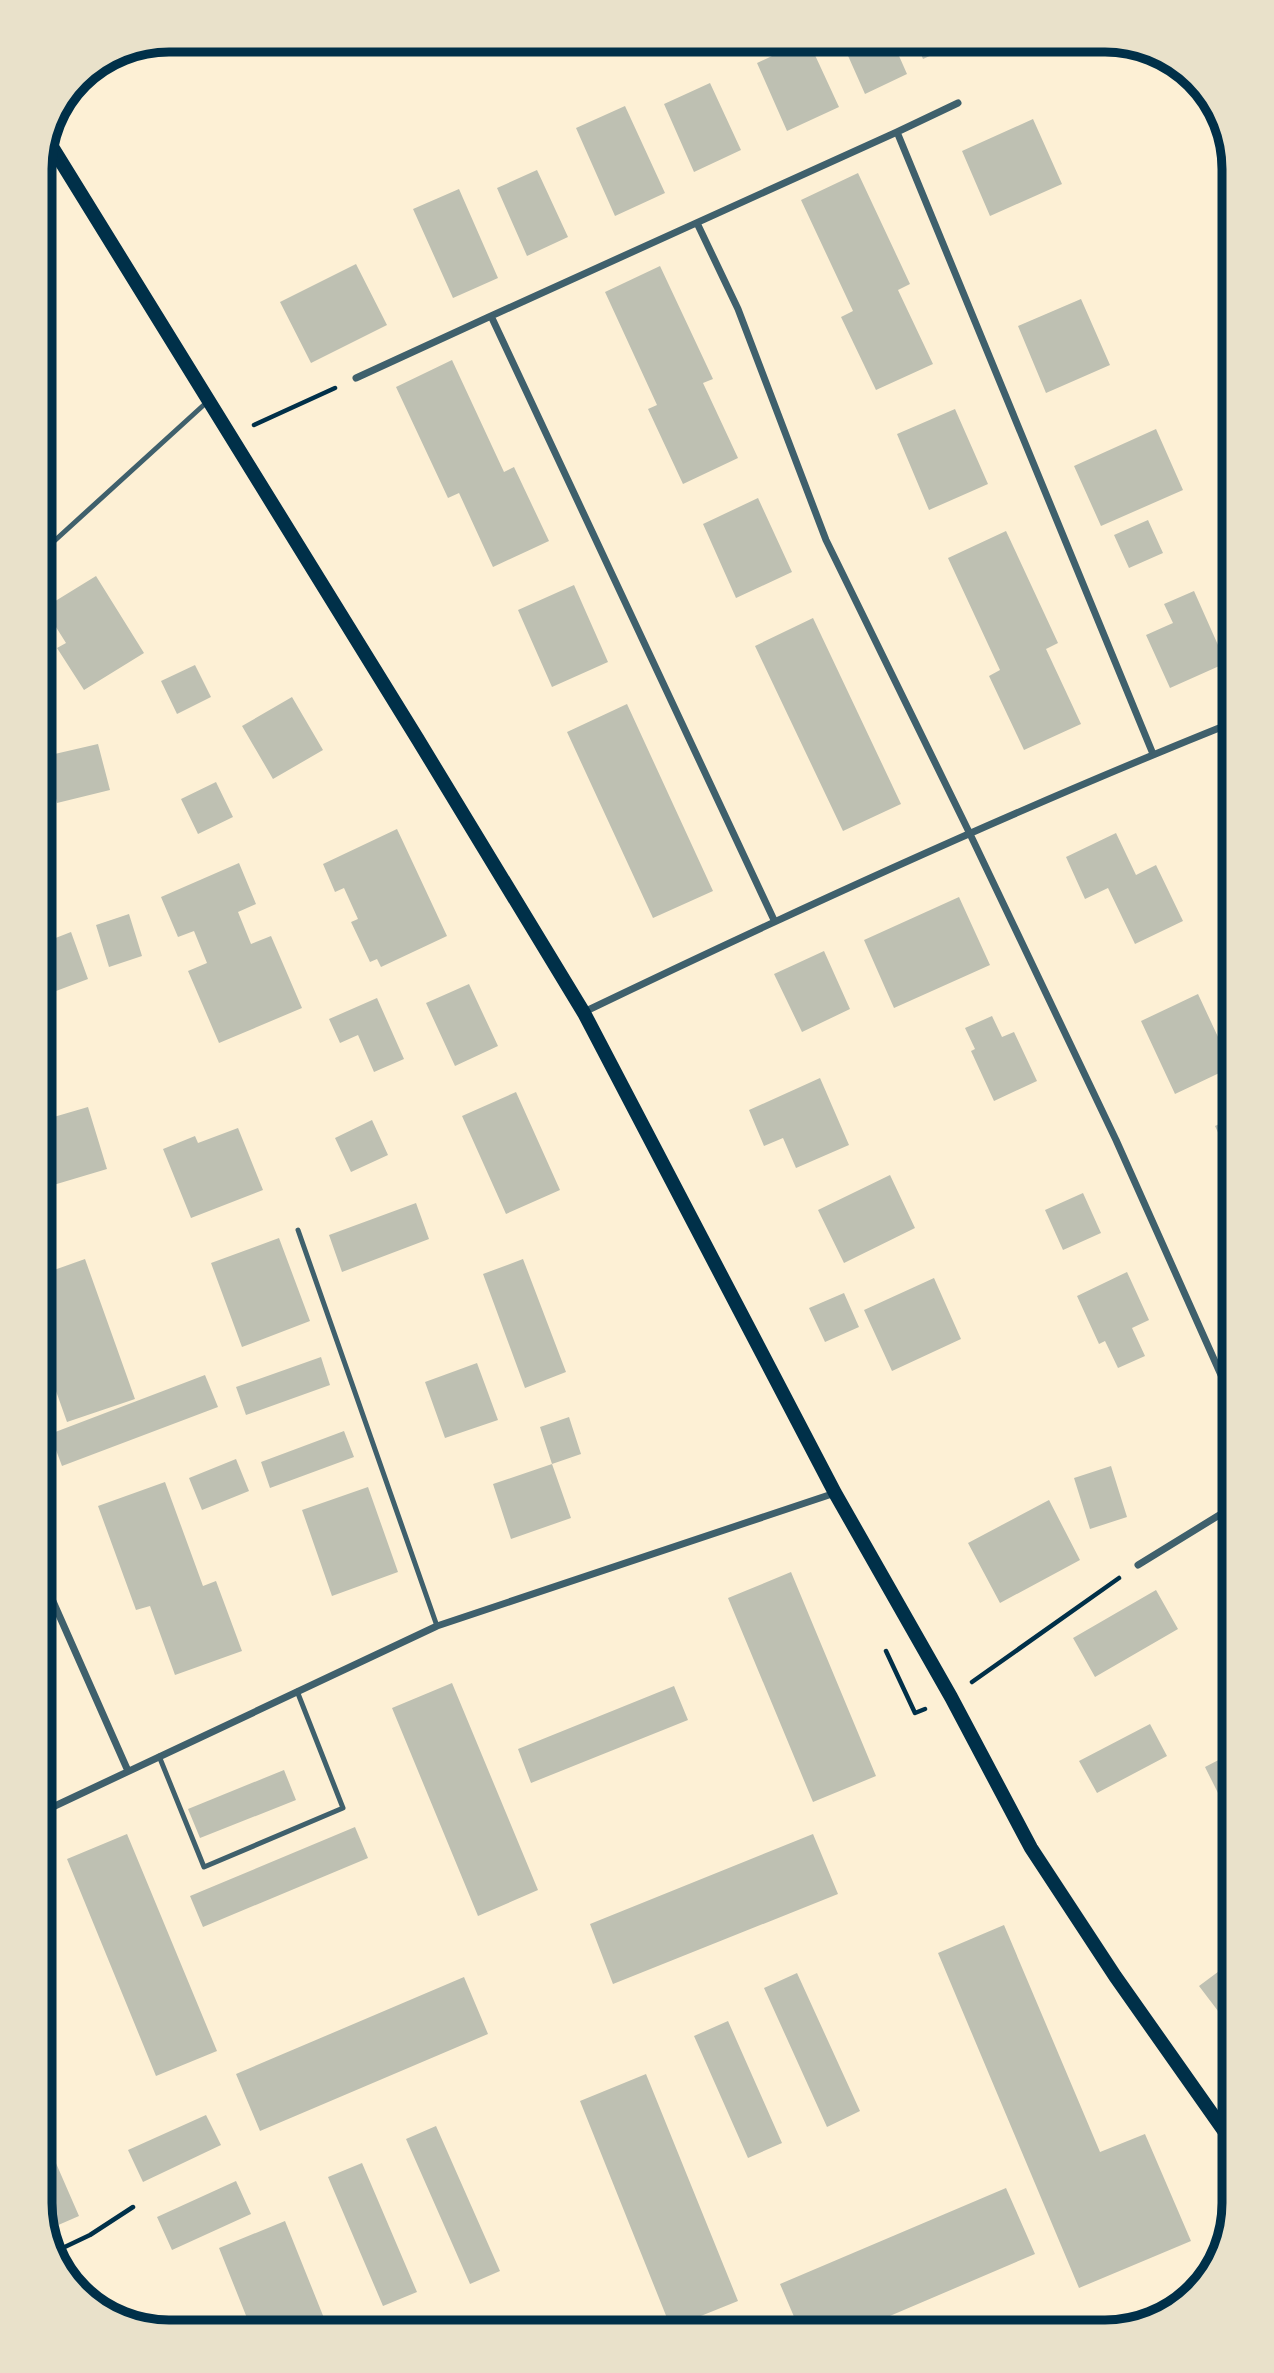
<svg xmlns="http://www.w3.org/2000/svg" width="1274" height="2373" font-family="Barlow,sans-serif">
<style>
.building{fill:#bec0b2}
.lines{fill:none;stroke-linecap:round;stroke-linejoin:round}
.path{stroke:#003049;stroke-width:4.5}
.service{stroke:#3f606c;stroke-width:5}
.minor{stroke:#3f606c;stroke-width:7}
.secondary{stroke:#003049;stroke-width:14}
.rim{fill:none;stroke:#003049;stroke-width:9}
</style>
<rect width="100%" height="100%" fill="#fdf0d5"/>
<!-- building -->
<path class="building" d="M 806,40 L 808,40 L 839,107 L 787,131 L 757,63 Z
M 841,40 L 892,40 L 907,74 L 865,94 Z
M 915,40 L 939,41 L 943,50 L 923,59 Z
M 710,83 L 741,150 L 694,172 L 664,104 Z
M 625,106 L 665,193 L 615,216 L 576,128 Z
M 1033,119 L 1062,184 L 990,216 L 962,151 Z
M 537,170 L 568,237 L 527,256 L 497,188 Z
M 858,173 L 910,284 L 898,290 L 933,364 L 876,390 L 841,317 L 853,311 L 801,200 Z
M 459,189 L 498,278 L 453,298 L 413,209 Z
M 356,264 L 387,325 L 311,363 L 280,302 Z
M 660,266 L 713,379 L 703,383 L 738,458 L 683,484 L 648,409 L 657,405 L 605,292 Z
M 1081,299 L 1110,365 L 1046,393 L 1018,326 Z
M 452,360 L 504,472 L 514,467 L 549,541 L 493,567 L 459,493 L 448,498 L 396,387 Z
M 955,409 L 988,484 L 929,510 L 897,434 Z
M 1156,429 L 1183,490 L 1101,526 L 1074,466 Z
M 758,498 L 792,572 L 736,598 L 703,524 Z
M 1148,520 L 1163,553 L 1129,568 L 1114,535 Z
M 1006,531 L 1058,643 L 1046,649 L 1081,724 L 1024,750 L 989,676 L 1000,670 L 948,558 Z
M 96,576 L 144,653 L 84,690 L 57,648 L 66,643 L 44,608 Z
M 574,585 L 608,662 L 552,687 L 518,610 Z
M 1194,591 L 1226,663 L 1170,688 L 1146,635 L 1173,623 L 1164,604 Z
M 813,618 L 901,804 L 843,831 L 755,646 Z
M 195,665 L 211,697 L 177,714 L 161,681 Z
M 41,697 L 49,723 L 40,726 L 40,698 Z
M 292,697 L 323,750 L 273,779 L 242,726 Z
M 627,704 L 713,891 L 653,918 L 567,732 Z
M 98,744 L 110,790 L 57,803 L 46,756 Z
M 216,782 L 233,817 L 198,834 L 181,799 Z
M 397,829 L 447,936 L 381,967 L 377,959 L 370,962 L 351,922 L 358,919 L 344,888 L 335,892 L 323,864 Z
M 1116,833 L 1136,875 L 1156,865 L 1183,921 L 1135,944 L 1108,888 L 1085,899 L 1066,857 Z
M 239,863 L 256,904 L 238,912 L 251,944 L 271,936 L 302,1008 L 219,1043 L 188,971 L 207,963 L 194,931 L 178,937 L 161,897 Z
M 959,897 L 990,965 L 894,1008 L 864,940 Z
M 129,914 L 142,956 L 109,967 L 96,925 Z
M 71,932 L 88,979 L 40,997 L 40,944 Z
M 824,951 L 850,1009 L 802,1032 L 774,974 Z
M 469,984 L 498,1046 L 455,1066 L 426,1003 Z
M 1198,994 L 1232,1067 L 1175,1094 L 1141,1021 Z
M 377,998 L 404,1059 L 374,1072 L 358,1035 L 340,1043 L 329,1019 Z
M 992,1016 L 1002,1037 L 1014,1032 L 1037,1081 L 994,1101 L 971,1051 L 975,1049 L 965,1028 Z
M 820,1078 L 849,1145 L 796,1168 L 783,1138 L 764,1146 L 749,1110 Z
M 516,1092 L 560,1190 L 506,1214 L 462,1116 Z
M 88,1107 L 107,1169 L 40,1189 L 40,1121 Z
M 1234,1117 L 1234,1167 L 1215,1126 Z
M 372,1120 L 388,1155 L 351,1172 L 335,1138 Z
M 238,1128 L 263,1190 L 191,1218 L 163,1149 L 195,1136 L 198,1143 Z
M 890,1175 L 915,1228 L 844,1263 L 818,1210 Z
M 1083,1193 L 1101,1233 L 1063,1250 L 1045,1210 Z
M 416,1203 L 429,1239 L 342,1272 L 329,1235 Z
M 1234,1235 L 1234,1271 L 1220,1243 Z
M 279,1238 L 310,1321 L 242,1347 L 211,1263 Z
M 85,1259 L 135,1399 L 67,1422 L 40,1346 L 40,1275 Z
M 523,1259 L 566,1372 L 525,1388 L 483,1274 Z
M 1127,1272 L 1149,1320 L 1132,1328 L 1145,1356 L 1118,1368 L 1105,1341 L 1099,1344 L 1077,1296 Z
M 934,1278 L 961,1339 L 892,1371 L 864,1310 Z
M 844,1293 L 859,1327 L 825,1342 L 809,1308 Z
M 321,1357 L 330,1385 L 246,1415 L 236,1387 Z
M 477,1363 L 498,1420 L 445,1438 L 425,1382 Z
M 205,1375 L 218,1407 L 62,1466 L 50,1434 Z
M 569,1417 L 581,1454 L 552,1464 L 540,1427 Z
M 344,1431 L 354,1457 L 270,1488 L 261,1462 Z
M 236,1459 L 249,1491 L 202,1510 L 189,1478 Z
M 552,1464 L 571,1518 L 511,1539 L 493,1484 Z
M 1111,1466 L 1127,1517 L 1090,1529 L 1074,1478 Z
M 165,1482 L 203,1586 L 216,1581 L 242,1651 L 175,1675 L 150,1606 L 136,1610 L 98,1506 Z
M 368,1487 L 398,1572 L 332,1596 L 302,1510 Z
M 1049,1500 L 1080,1560 L 1000,1603 L 968,1543 Z
M 791,1572 L 876,1776 L 813,1802 L 728,1598 Z
M 1156,1590 L 1178,1629 L 1095,1677 L 1073,1638 Z
M 452,1683 L 538,1890 L 478,1916 L 392,1708 Z
M 674,1686 L 688,1720 L 531,1783 L 518,1749 Z
M 1150,1724 L 1167,1756 L 1097,1793 L 1079,1761 Z
M 1234,1752 L 1234,1825 L 1205,1767 Z
M 284,1770 L 296,1800 L 200,1838 L 188,1809 Z
M 355,1827 L 368,1858 L 203,1927 L 190,1896 Z
M 127,1834 L 217,2051 L 156,2076 L 67,1859 Z
M 813,1834 L 838,1894 L 613,1984 L 590,1924 Z
M 1004,1925 L 1100,2152 L 1145,2134 L 1191,2241 L 1079,2288 L 938,1953 Z
M 1234,1960 L 1234,2032 L 1199,1986 Z
M 797,1973 L 860,2111 L 827,2127 L 764,1988 Z
M 464,1977 L 488,2034 L 260,2131 L 236,2074 Z
M 728,2021 L 782,2143 L 748,2158 L 694,2036 Z
M 646,2074 L 738,2301 L 671,2328 L 580,2101 Z
M 206,2115 L 221,2145 L 143,2182 L 128,2150 Z
M 436,2126 L 500,2271 L 470,2284 L 406,2139 Z
M 52,2154 L 79,2216 L 56,2226 L 60,2236 L 48,2241 L 40,2204 L 40,2159 Z
M 362,2163 L 417,2292 L 383,2306 L 328,2177 Z
M 236,2181 L 251,2214 L 172,2250 L 157,2217 Z
M 1006,2188 L 1035,2254 L 850,2333 L 801,2333 L 780,2284 Z
M 285,2221 L 330,2333 L 253,2333 L 219,2248 Z"/>
<g class="lines">
<!-- path -->
<path class="path" d="M 254,425 L 335,388
M 886,1651 L 915,1713 L 925,1709
M 972,1682 L 1119,1578
M 40,2021 L 53,2016
M 50,2254 L 90,2235 L 133,2207"/>
<!-- service -->
<path class="service" d="M 40,554 L 207,402
M 298,1230 L 437,1626
M 159,1756 L 204,1867 L 343,1808 L 297,1691"/>
<!-- minor -->
<path class="minor" d="M 897,132 L 958,103
M 697,223 L 738,309 L 826,540 L 970,834 L 1116,1140 L 1234,1404
M 356,378 L 491,316
M 774,920 L 491,316 L 897,132 L 1153,754
M 584,1012 C 798,909 1014,810 1234,722
M 1138,1565 L 1234,1506
M 40,1572 L 128,1771
M 40,1813 L 437,1626 L 835,1493"/>
<!-- secondary -->
<path class="secondary" d="M 49,142 L 417,738 L 584,1013 L 835,1493 L 951,1697 L 1031,1848 L 1115,1976 L 1234,2145"/>
</g>
<!-- crop -->
<path d="M0 0H1274V2373H0ZM169 52H1105A117 117 0 0 1 1222 169V2203A117 117 0 0 1 1105 2320H169A117 117 0 0 1 52 2203V169A117 117 0 0 1 169 52Z" fill="#e9e1ca" fill-rule="evenodd"/>
<path class="rim" d="M169 52H1105A117 117 0 0 1 1222 169V2203A117 117 0 0 1 1105 2320H169A117 117 0 0 1 52 2203V169A117 117 0 0 1 169 52Z"/>
</svg>
